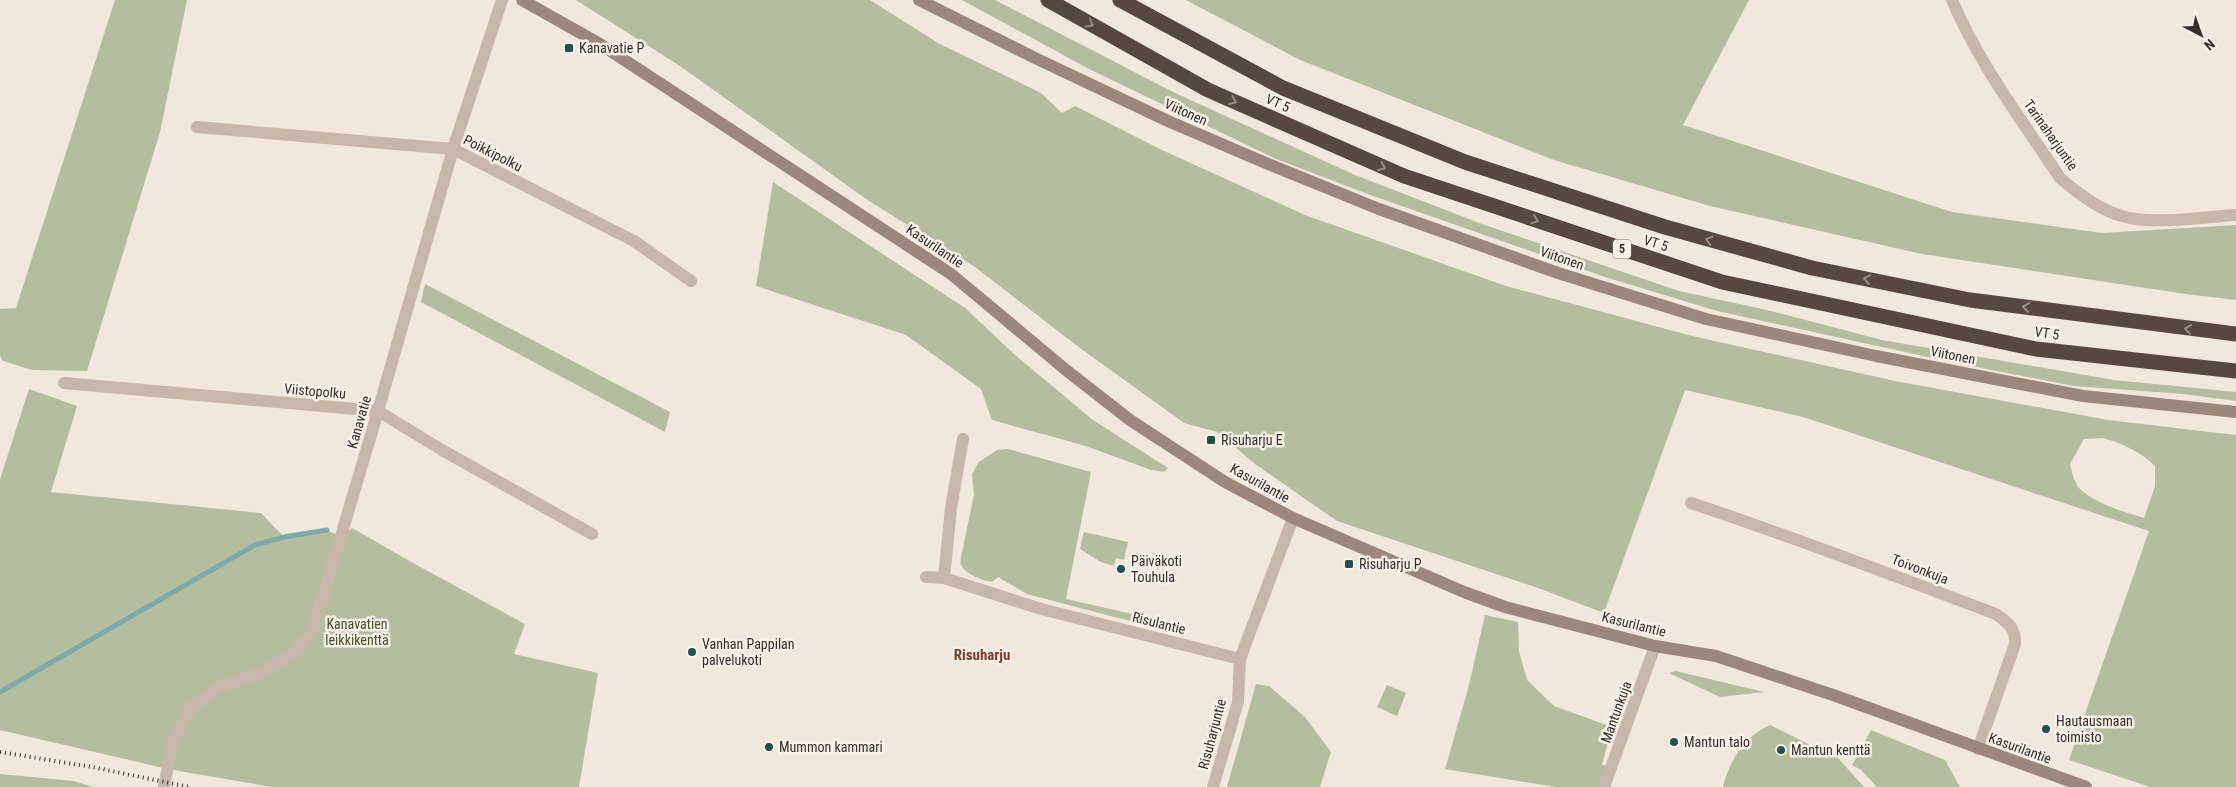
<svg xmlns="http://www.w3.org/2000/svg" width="2236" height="787" font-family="'Roboto Condensed',sans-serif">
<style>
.green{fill:#b4be9e;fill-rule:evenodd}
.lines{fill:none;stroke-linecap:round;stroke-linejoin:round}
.stream{stroke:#7ea9ab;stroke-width:5}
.street{stroke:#c7b7aa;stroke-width:12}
.secondary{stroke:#9b877b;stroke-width:12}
.highway{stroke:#564741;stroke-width:15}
.rail{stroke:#352d29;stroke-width:4;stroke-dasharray:1 4;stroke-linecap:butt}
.oneway{stroke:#978b84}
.poi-dot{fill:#225154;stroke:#f8f1e9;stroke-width:2}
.labels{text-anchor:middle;stroke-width:5;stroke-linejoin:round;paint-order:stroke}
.shield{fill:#f8f1e9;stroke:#706863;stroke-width:1}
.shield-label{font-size:12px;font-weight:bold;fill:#352d29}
.poi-label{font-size:14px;fill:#352d29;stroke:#f8f1e9;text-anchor:start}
.street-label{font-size:14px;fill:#352d29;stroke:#f8f1e9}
.park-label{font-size:14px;fill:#45522e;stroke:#f8f1e9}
.neighbourhood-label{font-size:15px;font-weight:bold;fill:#7e3c28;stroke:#f8f1e9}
</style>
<rect width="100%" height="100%" fill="#f0e7dd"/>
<!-- green -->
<path class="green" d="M 115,0 L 187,0 L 160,132 L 87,371 L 32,370 L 3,361 L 0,356 L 0,309 L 16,308 Z
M 576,0 L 870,0 L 938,43 L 1041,93 L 1062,113 L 1075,106 L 1162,150 L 1305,215 L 1506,286 L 1692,336 L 1895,381 L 2108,420 L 2236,435 L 2236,787 L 2150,787 L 2069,760 L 2149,531 L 1803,417 L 1685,390 L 1604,613 L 1538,588 L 1337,521 L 1255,464 L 1217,432 L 1184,423 L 1080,348 L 975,267 L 869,201 L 680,66 ZM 2103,438 C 2123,444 2140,451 2155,466 L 2155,486 L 2144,518 C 2124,512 2096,504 2080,489 C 2074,483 2072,472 2070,464 L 2084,439 Z
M 962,0 L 995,0 L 1173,92 L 1355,175 L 1482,224 L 1679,291 L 1767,310 L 1882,340 L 2114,380 L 2236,392 L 2236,401 L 2183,394 L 2074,386 L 1946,361 L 1717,311 L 1605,277 L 1373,196 L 1276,159 L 1089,69 Z
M 1186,0 L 1749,0 L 1683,125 L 1952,212 L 2102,233 L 2236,225 L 2236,300 L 2186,294 L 1922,254 L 1710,206 L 1554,160 L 1300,60 Z
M 773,182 L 965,308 L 1014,354 L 1093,420 L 1168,468 L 1164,472 L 1151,470 L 1086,446 L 992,420 L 981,389 L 906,335 L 756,286 Z
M 425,284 L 670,412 L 665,432 L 421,302 Z
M 29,389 L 77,406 L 51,492 L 261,513 L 284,537 L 327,530 L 341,537 L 352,528 L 415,564 L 525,624 L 514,654 L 598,673 L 579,787 L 272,787 L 168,769 L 0,730 L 0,479 Z
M 1008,449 L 1091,472 L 1066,599 L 1181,625 L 1179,634 L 1027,594 L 998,577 L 992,582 C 983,581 965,574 961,565 C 960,563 961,560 961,557 L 974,495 L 972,474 L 979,462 L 997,450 Z
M 1084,532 L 1128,542 L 1124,560 L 1116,558 L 1114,566 L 1101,562 L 1080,549 Z
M 1485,615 L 1518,622 L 1519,651 L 1527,680 L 1554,706 L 1612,727 L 1602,765 L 1612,766 L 1604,787 L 1556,787 L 1445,769 L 1469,685 Z
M 1676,671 L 1764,692 L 1720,697 L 1669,673 Z
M 1256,684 L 1269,686 L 1305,717 L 1331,752 L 1320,787 L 1227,787 Z
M 1387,685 L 1406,693 L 1397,716 L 1377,707 Z
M 1770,725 L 1839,759 L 1864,787 L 1723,787 C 1729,761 1745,736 1770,725 Z
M 1871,730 L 1945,760 L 1960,787 L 1877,787 L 1861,770 L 1852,765 Z
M 0,774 L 74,781 L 93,787 L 0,787 Z"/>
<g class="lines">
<!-- stream -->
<path class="stream" d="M 0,692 L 255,545 L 284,537 L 327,530"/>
<!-- street -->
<path class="street" d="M 1952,0 C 1979,64 2022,120 2060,178 C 2080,195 2102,212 2129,218 C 2161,224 2203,217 2236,215
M 197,127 L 453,149 L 634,241 L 691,281
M 64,383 L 378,411 L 442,450 L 592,534
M 1691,503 C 1794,537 1895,576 1996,614 C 2008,623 2016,628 2015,644 L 1978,749
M 926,577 L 944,578 L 1041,609 L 1240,659 L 1293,518
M 944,578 L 951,508 L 963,439
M 164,787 L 173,740 L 192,707 L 221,686 L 262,672 L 296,652 L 312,634 L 378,411 L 453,149 L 502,0
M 1213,787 L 1238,702 L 1240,659
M 1604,787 L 1655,646"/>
<!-- secondary -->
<path class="secondary" d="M 522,0 L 600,44 L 951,274 L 1066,370 L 1130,420 L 1225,482 L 1293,518 L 1464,592 L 1505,607 L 1655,646 L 1716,656 L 1836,696 L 2086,787
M 919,0 L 1035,58 L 1168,121 L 1261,161 L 1379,209 L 1558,273 L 1706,319 L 1876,356 L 2083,396 L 2236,412"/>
<!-- highway -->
<path class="highway" d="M 1048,0 L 1208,90 L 1404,176 L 1722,282 L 2036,349 L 2236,371
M 1120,0 L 1283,88 L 1465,162 L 1665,227 L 1812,268 L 1970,300 L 2236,334"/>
<!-- rail -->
<path class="rail" d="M 0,752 L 92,767 L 189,787"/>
</g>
<!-- one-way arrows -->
<defs><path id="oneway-chevron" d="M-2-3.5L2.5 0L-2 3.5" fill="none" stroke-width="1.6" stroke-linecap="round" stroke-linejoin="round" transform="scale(1.25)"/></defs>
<g class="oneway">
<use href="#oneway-chevron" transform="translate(1090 24) rotate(29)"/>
<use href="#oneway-chevron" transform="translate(1233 101) rotate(24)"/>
<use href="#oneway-chevron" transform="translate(1382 167) rotate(24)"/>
<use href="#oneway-chevron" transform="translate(1535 220) rotate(18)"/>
<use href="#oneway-chevron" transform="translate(1709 240) rotate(-164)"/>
<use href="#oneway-chevron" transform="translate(1867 279) rotate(-169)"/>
<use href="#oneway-chevron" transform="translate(2026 307) rotate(-172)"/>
<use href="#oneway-chevron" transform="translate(2188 329) rotate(-172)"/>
</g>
<!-- markers -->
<g class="poi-dot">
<rect x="564" y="43" width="10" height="10" rx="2.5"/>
<rect x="1206" y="435" width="10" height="10" rx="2.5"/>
<rect x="1344" y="559" width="10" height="10" rx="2.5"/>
<circle cx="1121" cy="569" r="5"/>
<circle cx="692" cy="652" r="5"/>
<circle cx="2046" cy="729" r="5"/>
<circle cx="1674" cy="742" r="5"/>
<circle cx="769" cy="747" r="5"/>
<circle cx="1781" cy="750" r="5"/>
</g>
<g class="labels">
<!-- shield labels -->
<rect class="shield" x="1613" y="239.5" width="18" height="19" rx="4"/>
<g class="shield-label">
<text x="1622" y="253">5</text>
</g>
<!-- poi labels -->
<g class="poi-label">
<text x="579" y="53">Kanavatie P</text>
<text x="1221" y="445">Risuharju E</text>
<text x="1131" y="566">Päiväkoti<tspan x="1131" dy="16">Touhula</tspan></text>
<text x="1359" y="569">Risuharju P</text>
<text x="702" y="649">Vanhan Pappilan<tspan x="702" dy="16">palvelukoti</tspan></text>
<text x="2056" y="726">Hautausmaan<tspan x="2056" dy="16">toimisto</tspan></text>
<text x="1684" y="747">Mantun talo</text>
<text x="779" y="752">Mummon kammari</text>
<text x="1791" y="755">Mantun kenttä</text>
</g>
<!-- street labels -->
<g class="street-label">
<text transform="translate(1278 103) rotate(24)" y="5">VT 5</text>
<text transform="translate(1186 112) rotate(24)" y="5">Viitonen</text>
<text transform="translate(2051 135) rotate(55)" y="5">Tarinaharjuntie</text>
<text transform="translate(493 153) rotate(27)" y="5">Poikkipolku</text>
<text transform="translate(1656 243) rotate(18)" y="5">VT 5</text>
<text transform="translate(935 246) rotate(34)" y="5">Kasurilantie</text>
<text transform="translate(1562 258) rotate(19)" y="5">Viitonen</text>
<text transform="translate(2047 333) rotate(8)" y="5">VT 5</text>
<text transform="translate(1953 355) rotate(11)" y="5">Viitonen</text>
<text transform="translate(315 391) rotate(5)" y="5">Viistopolku</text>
<text transform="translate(359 422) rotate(-74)" y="5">Kanavatie</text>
<text transform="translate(1260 483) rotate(29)" y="5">Kasurilantie</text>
<text transform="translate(1920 569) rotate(21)" y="5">Toivonkuja</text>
<text transform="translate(1159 623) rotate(14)" y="5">Risulantie</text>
<text transform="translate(1634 624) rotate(14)" y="5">Kasurilantie</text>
<text transform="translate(1616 712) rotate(-70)" y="5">Mantunkuja</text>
<text transform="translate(1212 734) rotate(-75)" y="5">Risuharjuntie</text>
<text transform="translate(2020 748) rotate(20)" y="5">Kasurilantie</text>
</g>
<!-- park labels -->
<g class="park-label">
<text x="357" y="629">Kanavatien<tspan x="357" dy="16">leikkikenttä</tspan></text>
</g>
<!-- neighbourhood labels -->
<g class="neighbourhood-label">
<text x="982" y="660">Risuharju</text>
</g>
</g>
<!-- north arrow -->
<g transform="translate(2201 35) rotate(139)" stroke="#f8f1e9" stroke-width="4" paint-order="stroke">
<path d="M0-4L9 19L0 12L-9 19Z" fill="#352d29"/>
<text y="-8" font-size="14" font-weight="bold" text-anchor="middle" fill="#352d29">N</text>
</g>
</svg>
